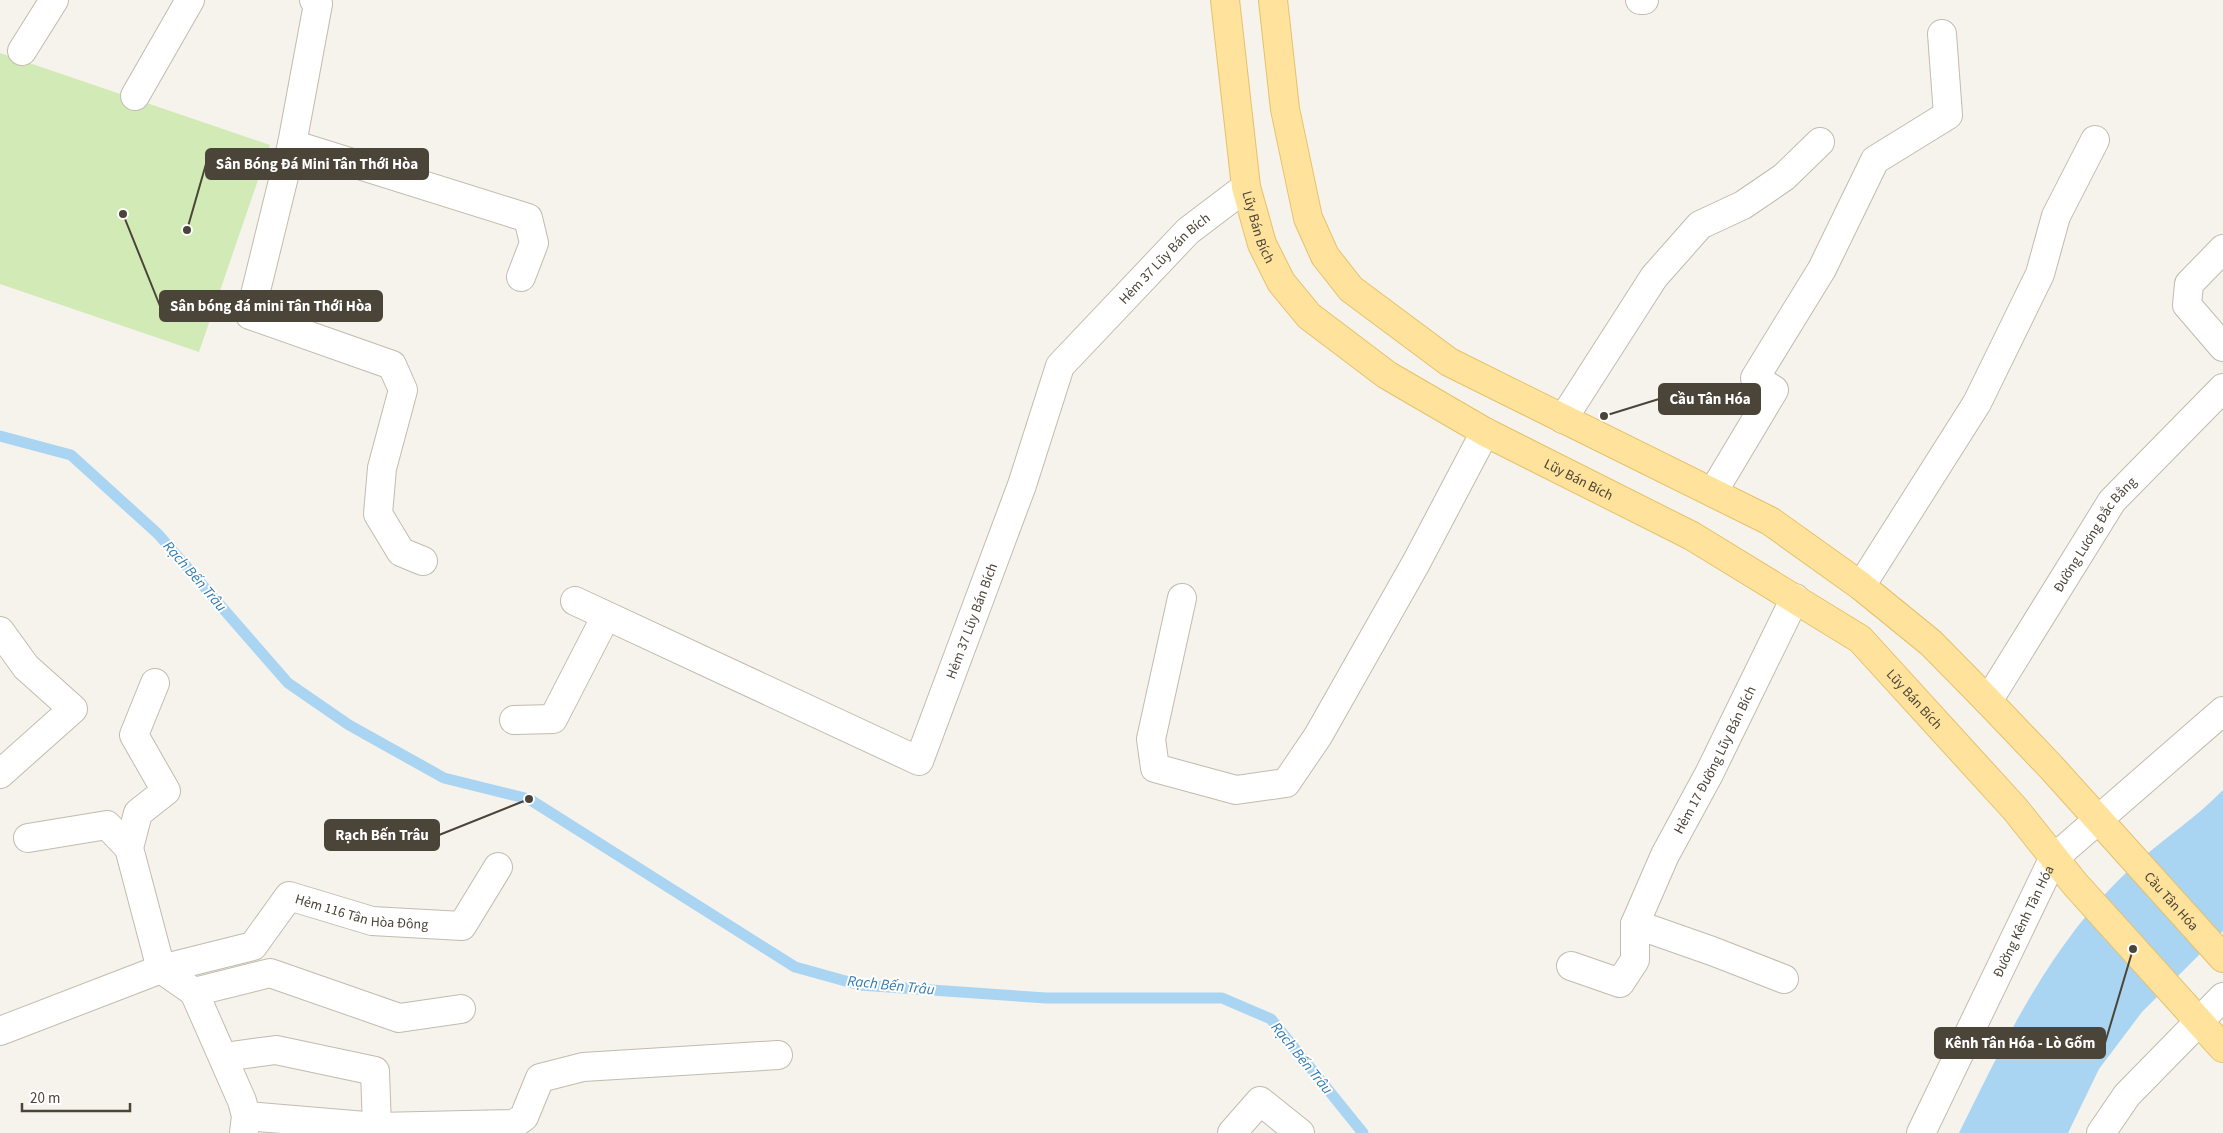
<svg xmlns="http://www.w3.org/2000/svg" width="2223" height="1133" font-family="'Source Sans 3',sans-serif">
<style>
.green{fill:#d2eab5}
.water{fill:#a9d4f2}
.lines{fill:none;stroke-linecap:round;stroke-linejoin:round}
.stream{stroke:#a9d4f2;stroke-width:11}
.minor-casing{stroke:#c2bbae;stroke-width:30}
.major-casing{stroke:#e6c16a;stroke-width:30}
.minor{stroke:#fff;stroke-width:28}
.major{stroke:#ffe39c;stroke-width:28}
.labels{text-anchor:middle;stroke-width:4;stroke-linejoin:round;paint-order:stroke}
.street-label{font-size:14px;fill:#4b4439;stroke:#fff}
.water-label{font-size:15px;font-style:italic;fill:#2e7ab2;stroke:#fff}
.leader{fill:none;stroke:#4b4439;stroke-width:2}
.callout-dot{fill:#4b4439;stroke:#fff;stroke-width:2}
.callout{fill:#4b4439;stroke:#4b4439;stroke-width:2}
.callout-label{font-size:15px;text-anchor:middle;font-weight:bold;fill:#fff}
</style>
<rect width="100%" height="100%" fill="#f6f3ec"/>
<!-- green -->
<path class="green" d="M 0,53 L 270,145 L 199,352 L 0,284 Z"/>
<!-- water -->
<path class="water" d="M 2223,790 L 2223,931 L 2142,1012 L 2099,1069 L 2068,1133 L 1959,1133 C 2006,1038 2052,941 2131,868 C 2160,841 2195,819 2223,790 Z"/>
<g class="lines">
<!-- stream -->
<path class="stream" d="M 0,436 L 71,455 L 158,534 L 288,683 L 349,725 L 444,778 L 529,799 L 795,967 L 860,985 L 1046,998 L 1222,998 L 1271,1019 L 1363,1133"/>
<!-- minor casing -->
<g class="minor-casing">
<g id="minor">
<path d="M 314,0 L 318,4 L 292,144 L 528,218 L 534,243 L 521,277"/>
<path d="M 1640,0 L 1644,0"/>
<path d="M 22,51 L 54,0"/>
<path d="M 135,96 L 190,0"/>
<path d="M 292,144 L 250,315 L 392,365 L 403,390 L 382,468 L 378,514 L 401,552 L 423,561"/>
<path d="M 2223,249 L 2189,284 L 2187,305 L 2223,347"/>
<path d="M 1563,419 L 1654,277 L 1700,225 L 1743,205 L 1784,177 L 1820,142"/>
<path d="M 1713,492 L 1774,390 L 1755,378 L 1822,269 L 1875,160 L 1948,115 L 1942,34"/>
<path d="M 1861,586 L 1977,403 L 2040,274 L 2056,216 L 2095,140"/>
<path d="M 1182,598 L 1151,739 L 1155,768 L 1236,790 L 1286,783 L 1318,736 L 1416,563 L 1485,432"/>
<path id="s1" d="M 575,601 L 919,761 L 1022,485 L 1060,366 L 1188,231 L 1246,187"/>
<path d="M 0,631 L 26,667 L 73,709 L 0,774"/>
<path d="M 155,683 L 134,735 L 166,791 L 138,813 L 129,848 L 161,969 L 194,992 L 242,1101 L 246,1116 L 244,1133"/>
<path id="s2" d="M 1988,701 L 2112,501 L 2223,388"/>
<path d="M 514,720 L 553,719 L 606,616"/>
<path d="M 28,838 L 107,825 L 129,848"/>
<path d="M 1635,924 L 1712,951 L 1784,979"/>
<path id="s3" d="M 1571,966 L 1620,983 L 1635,960 L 1635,924 L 1665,855 L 1709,774 L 1795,598"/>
<path d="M 194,992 L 270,973 L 399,1018 L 461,1009"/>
<path id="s4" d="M 0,1031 L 161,969 L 253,946 L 289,896 L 372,921 L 462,926 L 498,867"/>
<path d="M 224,1057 L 276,1050 L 375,1071 L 377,1127"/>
<path d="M 246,1116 L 377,1127 L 514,1124 L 524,1117 L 540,1078 L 583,1067 L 778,1055"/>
<path d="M 1232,1133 L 1260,1101 L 1300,1133"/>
<path id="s5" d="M 1921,1133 L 2053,859 L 2223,711"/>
<path d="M 2101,1133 L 2127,1095 L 2223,997"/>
</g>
</g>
<!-- major casing -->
<g class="major-casing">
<g id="major">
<path id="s6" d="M 1225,0 L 1246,187 L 1262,244 L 1281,282 L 1309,316 L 1387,375 L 1485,432 L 1692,536 L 1860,639 L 2015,809 L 2075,884 L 2223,1048"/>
<path id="s7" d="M 1273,0 L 1285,109 L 1308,218 L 1325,256 L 1351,289 L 1449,362 L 1770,521 L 1861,586 L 1931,643 L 1988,701 L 2051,767 L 2223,958"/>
</g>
</g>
<!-- minor -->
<use href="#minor" class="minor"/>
<!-- major -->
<use href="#major" class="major"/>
</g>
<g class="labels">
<!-- street labels -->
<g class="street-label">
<text dy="5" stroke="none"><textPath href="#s6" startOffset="230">Lũy Bán Bích</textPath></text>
<text dy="5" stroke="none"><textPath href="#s1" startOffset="949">Hẻm 37 Lũy Bán Bích</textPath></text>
<text dy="5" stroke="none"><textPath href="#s6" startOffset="650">Lũy Bán Bích</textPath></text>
<text dy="5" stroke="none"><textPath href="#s2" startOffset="198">Đường Lương Đắc Bằng</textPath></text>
<text dy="5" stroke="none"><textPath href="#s1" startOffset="529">Hẻm 37 Lũy Bán Bích</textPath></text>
<text dy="5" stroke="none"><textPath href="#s6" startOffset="1055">Lũy Bán Bích</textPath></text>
<text dy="5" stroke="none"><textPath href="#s3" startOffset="298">Hẻm 17 Đường Lũy Bán Bích</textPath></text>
<text dy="5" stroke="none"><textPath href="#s7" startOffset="1340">Cầu Tân Hóa</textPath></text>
<text dy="5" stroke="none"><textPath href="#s4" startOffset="404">Hẻm 116 Tân Hòa Đông</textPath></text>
<text dy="5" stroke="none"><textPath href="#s5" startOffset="235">Đường Kênh Tân Hóa</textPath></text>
</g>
<!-- water labels -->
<g class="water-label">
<text transform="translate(195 576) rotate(49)" y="5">Rạch Bến Trâu</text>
<text transform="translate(891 985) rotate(6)" y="5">Rạch Bến Trâu</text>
<text transform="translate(1302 1058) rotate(51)" y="5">Rạch Bến Trâu</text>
</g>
</g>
<!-- callouts -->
<path class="leader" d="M187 230L206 164M123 214L160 306M1604 416L1659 399M529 799L439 835M2133 949L2105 1043"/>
<g class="callout-dot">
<circle cx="187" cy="230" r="5"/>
<circle cx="123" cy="214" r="5"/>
<circle cx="1604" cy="416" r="5"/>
<circle cx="529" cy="799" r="5"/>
<circle cx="2133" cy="949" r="5"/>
</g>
<g class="callout">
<rect x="206" y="149" width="222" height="30" rx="5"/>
<rect x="160" y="291" width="222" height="30" rx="5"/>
<rect x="1659" y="384" width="101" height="30" rx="5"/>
<rect x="325" y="820" width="114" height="30" rx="5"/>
<rect x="1935" y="1028" width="170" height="30" rx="5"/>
</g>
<g class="callout-label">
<text x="317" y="169">Sân Bóng Đá Mini Tân Thới Hòa</text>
<text x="271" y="311">Sân bóng đá mini Tân Thới Hòa</text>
<text x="1710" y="404">Cầu Tân Hóa</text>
<text x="382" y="840">Rạch Bến Trâu</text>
<text x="2020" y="1048">Kênh Tân Hóa - Lò Gốm</text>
</g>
<!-- scale -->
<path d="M22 1103v8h108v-8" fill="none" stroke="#4b4439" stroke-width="2.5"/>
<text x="30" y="1103" font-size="15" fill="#4b4439" stroke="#ffffff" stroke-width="4" paint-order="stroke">20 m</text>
</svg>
